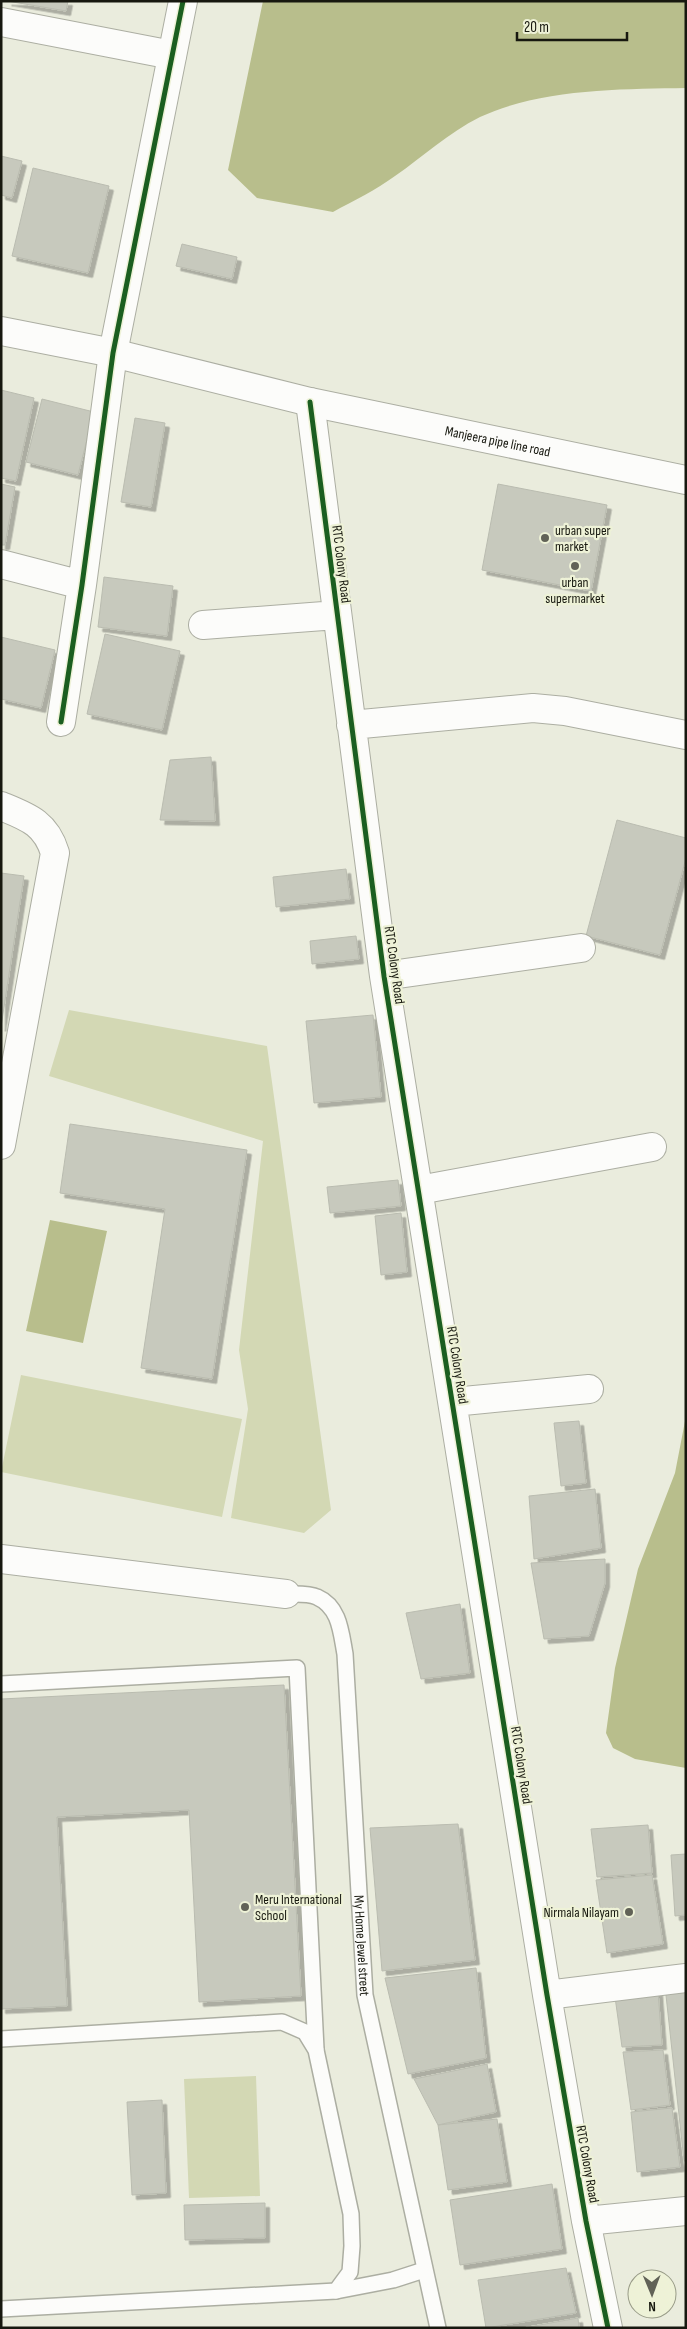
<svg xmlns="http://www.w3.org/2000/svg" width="687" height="2329" font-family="'Sofia Sans Condensed',sans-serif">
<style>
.green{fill:#d3d8b4}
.water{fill:#b8be8c}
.building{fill:#c7c9bd;stroke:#babcb0;filter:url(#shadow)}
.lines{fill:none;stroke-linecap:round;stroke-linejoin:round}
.lane-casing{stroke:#acaea2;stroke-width:18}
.street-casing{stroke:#acaea2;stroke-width:30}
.secondary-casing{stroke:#acaea2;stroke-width:30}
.lane{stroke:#fcfcfa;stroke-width:15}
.street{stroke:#fcfcfa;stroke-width:28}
.secondary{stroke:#fcfcfa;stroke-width:28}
.cycleway-casing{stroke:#eef2d7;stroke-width:8}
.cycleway{stroke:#1b5e20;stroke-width:5}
.poi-dot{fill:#616257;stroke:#eef2d7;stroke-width:2}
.labels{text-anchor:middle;stroke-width:4.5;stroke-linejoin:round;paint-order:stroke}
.street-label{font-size:14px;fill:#17180f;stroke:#eef2d7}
.poi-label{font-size:14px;fill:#17180f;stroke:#eef2d7;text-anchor:start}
</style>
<defs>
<filter id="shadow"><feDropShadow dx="4.5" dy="4.5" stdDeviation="0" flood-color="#0004"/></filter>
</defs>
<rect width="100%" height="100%" fill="#eaecdd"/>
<!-- green -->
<path class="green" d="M 69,1010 L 267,1046 L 331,1510 L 304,1533 L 231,1518 L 248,1409 L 239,1350 L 263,1141 L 49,1076 Z
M 21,1375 L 242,1419 L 222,1517 L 1,1472 Z
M 256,2076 L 260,2196 L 189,2198 L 184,2079 Z"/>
<!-- water -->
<path class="water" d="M 263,1 L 686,1 L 686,88 C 620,89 540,89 480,117 C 448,133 424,156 395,176 C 376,190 353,201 333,212 L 257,198 L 228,170 Z
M 50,1220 L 107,1231 L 83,1343 L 26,1331 Z
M 686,1416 L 686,1768 L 635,1759 L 613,1748 L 606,1733 L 615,1668 L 638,1569 L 675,1473 Z"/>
<!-- building -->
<path class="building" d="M 7,1 L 68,1 L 66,11 Z
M 1,156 L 22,161 L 12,198 L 1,195 Z
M 33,168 L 109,186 L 88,273 L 12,256 Z
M 182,244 L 237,257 L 232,279 L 176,266 Z
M 1,390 L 34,398 L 16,481 L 1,478 Z
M 42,399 L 94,412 L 78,475 L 26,462 Z
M 135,418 L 165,423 L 151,507 L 121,502 Z
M 1,484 L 15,487 L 5,545 L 1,545 Z
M 498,484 L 607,505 L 591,591 L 482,570 Z
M 104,577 L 173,586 L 167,636 L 98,627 Z
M 105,634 L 180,651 L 162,730 L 87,714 Z
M 1,637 L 55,650 L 41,708 L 1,699 Z
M 211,757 L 215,821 L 160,820 L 170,760 Z
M 617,820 L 686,838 L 686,858 L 660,955 L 586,936 Z
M 346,869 L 350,899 L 276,907 L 273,877 Z
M 1,873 L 24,876 L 1,1027 Z
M 356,936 L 359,959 L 312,964 L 310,941 Z
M 373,1015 L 381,1097 L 314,1103 L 306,1021 Z
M 70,1124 L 247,1150 L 212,1379 L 141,1368 L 165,1209 L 60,1193 Z
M 398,1180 L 401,1206 L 330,1213 L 327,1187 Z
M 401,1213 L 407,1272 L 381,1275 L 375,1216 Z
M 579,1421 L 586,1483 L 561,1486 L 554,1423 Z
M 595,1489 L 601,1548 L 534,1559 L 529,1496 Z
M 605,1559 L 605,1583 L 589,1636 L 544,1639 L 531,1563 Z
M 460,1604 L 470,1673 L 421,1679 L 406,1613 Z
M 284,1685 L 301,1996 L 199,2002 L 189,1810 L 57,1817 L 67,2006 L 1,2009 L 1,1699 Z
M 458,1824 L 475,1960 L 382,1971 L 370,1828 Z
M 648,1825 L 652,1873 L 597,1877 L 591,1829 Z
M 686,1854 L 686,1915 L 675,1916 L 671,1855 Z
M 652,1875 L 663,1944 L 607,1953 L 596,1880 Z
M 476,1968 L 486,2058 L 408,2074 L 385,1978 Z
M 686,1985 L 686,2161 L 684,2161 L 665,1986 Z
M 658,1991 L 662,2045 L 622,2047 L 615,1997 Z
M 663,2050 L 670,2105 L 631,2110 L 623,2052 Z
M 487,2064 L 496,2112 L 438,2125 L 414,2079 Z
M 162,2100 L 166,2193 L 132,2195 L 127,2102 Z
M 672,2108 L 680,2167 L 637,2172 L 631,2112 Z
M 497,2119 L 507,2182 L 448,2190 L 438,2125 Z
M 552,2184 L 562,2249 L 460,2265 L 450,2200 Z
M 265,2203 L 265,2238 L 185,2240 L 184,2205 Z
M 566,2268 L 576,2313 L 486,2328 L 478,2280 Z
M 578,2318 L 579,2328 L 523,2328 Z"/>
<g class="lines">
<!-- lane casing -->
<g class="lane-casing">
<g id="lane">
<path id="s1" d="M 286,1594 C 295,1594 309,1593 317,1597 C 340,1607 341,1633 345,1654 L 365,1995 L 438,2328"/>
<path d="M 1,1684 L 297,1668 L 316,2049"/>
<path d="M 1,2039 L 282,2022 L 305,2032 L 316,2050 L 351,2214 L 352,2246 L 350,2272 L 336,2291 L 1,2309"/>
<path d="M 336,2291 L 393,2280 L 424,2270"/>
</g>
</g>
<!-- street casing -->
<g class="street-casing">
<path id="street" d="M 1,22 L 172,55
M 310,402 L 384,976 L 547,1995 L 586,2221 L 608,2328
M 1,564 L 82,585
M 203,625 L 337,615
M 61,722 L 82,585 L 113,353
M 351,725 L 533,708 L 565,711 L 686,735
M 1,806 C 28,817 46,823 55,853 L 1,1145
M 384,976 L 581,948
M 419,1190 L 652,1147
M 453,1402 L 589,1389
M 1,1559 L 286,1594
M 547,1995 L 686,1978
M 586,2221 L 686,2211"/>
</g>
<!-- secondary casing -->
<g class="secondary-casing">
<g id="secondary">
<path id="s2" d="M 1,331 L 113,353 L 310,402 L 686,480"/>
<path d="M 113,353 L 183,1"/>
</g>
</g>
<!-- lane -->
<use href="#lane" class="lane"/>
<!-- street -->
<use href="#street" class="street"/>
<!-- secondary -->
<use href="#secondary" class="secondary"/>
<!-- cycleway casing -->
<g class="cycleway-casing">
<path id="cycleway" d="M 310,402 L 384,976 L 547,1995 L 586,2221 L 608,2328
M 61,722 L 82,585 L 113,353 L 183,1"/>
</g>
<!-- cycleway -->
<use href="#cycleway" class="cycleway"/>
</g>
<!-- markers -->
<g class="poi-dot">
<circle cx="545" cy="538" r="5"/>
<circle cx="575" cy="566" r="5"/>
<circle cx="245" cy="1907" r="5"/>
<circle cx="629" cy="1912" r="5"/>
</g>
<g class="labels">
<!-- street labels -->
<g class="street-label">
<text dy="5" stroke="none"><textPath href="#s2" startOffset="509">Manjeera pipe line road</textPath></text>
<text transform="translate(342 564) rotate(83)" y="5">RTC Colony Road</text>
<text transform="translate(395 965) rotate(82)" y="5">RTC Colony Road</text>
<text transform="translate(458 1365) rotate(81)" y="5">RTC Colony Road</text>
<text transform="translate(522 1765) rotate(81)" y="5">RTC Colony Road</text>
<text dy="5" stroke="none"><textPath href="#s1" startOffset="390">My Home Jewel street</textPath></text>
<text transform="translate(588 2164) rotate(80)" y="5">RTC Colony Road</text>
</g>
<!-- poi labels -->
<g class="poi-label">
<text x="555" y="535">urban super<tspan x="555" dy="16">market</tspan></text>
<text x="575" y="587" text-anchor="middle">urban<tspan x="575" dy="16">supermarket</tspan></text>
<text x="255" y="1904">Meru International<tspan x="255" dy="16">School</tspan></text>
<text x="619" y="1917" text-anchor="end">Nirmala Nilayam</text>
</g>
</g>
<!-- border -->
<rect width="687" height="2329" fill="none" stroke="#17180f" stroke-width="5"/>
<!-- north arrow -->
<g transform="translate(652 2294) rotate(179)"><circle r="24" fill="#eef2d7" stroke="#989b87"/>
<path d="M0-4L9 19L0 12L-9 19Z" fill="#616257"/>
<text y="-8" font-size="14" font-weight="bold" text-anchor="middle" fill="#17180f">N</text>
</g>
<!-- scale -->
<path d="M517 32v8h110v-8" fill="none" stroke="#17180f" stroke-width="2.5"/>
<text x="524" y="32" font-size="15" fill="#17180f" stroke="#eef2d7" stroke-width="4" paint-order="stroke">20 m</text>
</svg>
